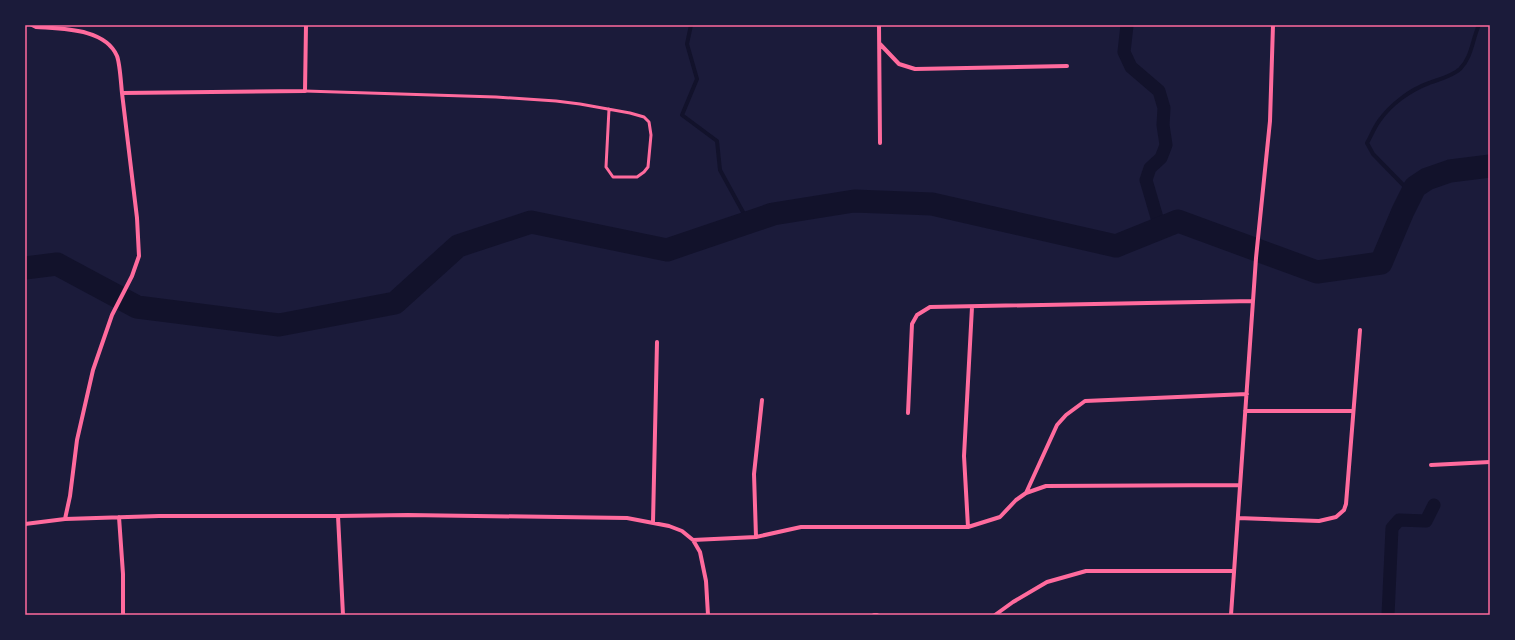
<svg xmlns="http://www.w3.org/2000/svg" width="1515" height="640" font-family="'Asap Condensed',sans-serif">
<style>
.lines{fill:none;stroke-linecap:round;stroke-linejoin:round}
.stream{stroke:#12122b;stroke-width:4}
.canal{stroke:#12122b;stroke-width:13}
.river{stroke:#12122b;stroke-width:23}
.service{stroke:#ff6b9d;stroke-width:3}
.minor{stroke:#ff6b9d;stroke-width:4}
.neatline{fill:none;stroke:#ff6b9d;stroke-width:1.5}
</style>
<rect width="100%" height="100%" fill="#1b1b3a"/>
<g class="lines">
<!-- stream -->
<path class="stream" d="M 691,25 L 687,44 L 697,79 L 682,115 L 717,141 L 720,170 L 749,223
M 1412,194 L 1373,154 L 1367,143 C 1371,136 1374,128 1379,121 C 1391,104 1410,90 1429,83 C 1439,79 1451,77 1460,69 C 1472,57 1472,40 1479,25"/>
<!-- canal -->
<path class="canal" d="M 1127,25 L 1124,52 L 1131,67 L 1159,91 L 1164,108 L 1163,125 L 1166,145 L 1161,158 L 1150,168 L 1146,180 L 1160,228
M 1388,615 L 1392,528 L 1399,520 L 1426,521 L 1434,505"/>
<!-- river -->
<path class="river" d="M 25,268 L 57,264 L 137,307 L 279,325 L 395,303 L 458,246 L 531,222 L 667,250 L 773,214 L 854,201 L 932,204 L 1116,246 L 1178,221 L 1317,272 L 1381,263 L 1403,211 L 1415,187 L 1427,179 L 1450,171 L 1490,166"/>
<!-- service -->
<path class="service" d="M 305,91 L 496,97 L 556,101 L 580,104 L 630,113 L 644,117 L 649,122 L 651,135 L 648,167 L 644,172 L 637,177 L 613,177 L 606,167 L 609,109"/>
<!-- minor -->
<path class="minor" d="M 32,25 L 36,27 C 62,29 105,28 117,56 C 120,64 121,84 122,93 L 305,91 L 306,25
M 879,25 L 880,143
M 880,44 L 899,64 L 915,69 L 1067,66
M 122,93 L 137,218 L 139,256 L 132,276 L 112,315 L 93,370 L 77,440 L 70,496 L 65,519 L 159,516 L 338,516 L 343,615
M 1245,411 L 1353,411
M 908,413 L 912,324 L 917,315 L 930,307 L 1253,301
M 1431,465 L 1490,462
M 1026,493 L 1057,425 L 1066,415 L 1085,401 L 1247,394
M 338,516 L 408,515 L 627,518 L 669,526 L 682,531 L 693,540 L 700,552 L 706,581 L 708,615
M 119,517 L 123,574 L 123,615
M 1238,518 L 1319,521 L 1336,517 L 1344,510 L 1346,504 L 1360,330
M 653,522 L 657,342
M 25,524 L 65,519
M 968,527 L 964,456 L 972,307
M 756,537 L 754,474 L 762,400
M 693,540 L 756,537 L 801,527 L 968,527 L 1000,517 L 1016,500 L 1026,493 L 1046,486 L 1240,485
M 874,615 L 877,615
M 995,615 L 1013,602 L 1047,582 L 1086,571 L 1234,571
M 1231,615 L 1256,258 L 1270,121 L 1273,25"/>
</g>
<!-- border -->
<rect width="1515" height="640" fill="none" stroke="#1b1b3a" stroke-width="52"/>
<rect x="26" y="26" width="1463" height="588" class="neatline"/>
</svg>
